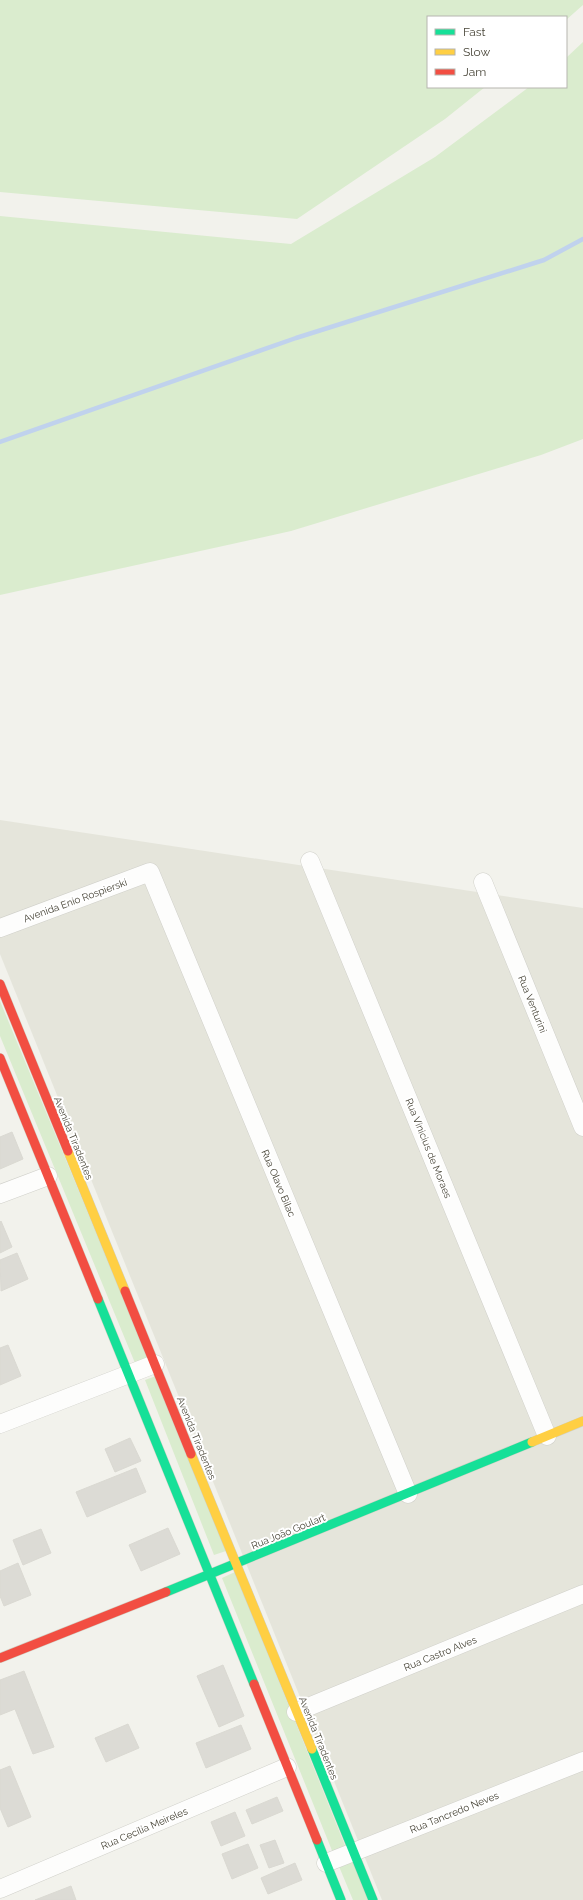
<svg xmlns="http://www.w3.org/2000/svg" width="583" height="1900" font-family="Raleway,sans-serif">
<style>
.residential{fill:#e5e5db}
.green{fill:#daecce}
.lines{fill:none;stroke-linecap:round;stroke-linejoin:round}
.stream{stroke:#c0d2ed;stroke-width:4.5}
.building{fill:#dcdbd5;stroke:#dad9d2}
.street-casing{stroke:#d0d0ca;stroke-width:19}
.fast-casing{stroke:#d0d0c4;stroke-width:10}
.slow-casing{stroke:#d0d0c4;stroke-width:10}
.jam-casing{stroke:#d0d0c4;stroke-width:10}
.street{stroke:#fdfdfc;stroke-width:18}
.fast{stroke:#16e098;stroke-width:9}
.slow{stroke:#ffcf43;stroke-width:9}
.jam{stroke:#f24e42;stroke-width:9}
.labels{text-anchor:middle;stroke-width:4;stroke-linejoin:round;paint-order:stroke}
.street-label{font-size:10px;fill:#484538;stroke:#fff}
</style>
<rect width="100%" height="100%" fill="#f2f2ec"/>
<!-- residential -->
<path class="residential" d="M 0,820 L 583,908 L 583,1900 L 382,1900 L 0,954 Z"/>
<!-- green -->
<path class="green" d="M 0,0 L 583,0 L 583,5 L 566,20 L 566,17 L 428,17 L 428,87 L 485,87 L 445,119 L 297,219 L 0,192 Z
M 583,42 L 583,439 L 541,455 L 291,531 L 0,595 L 0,216 L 291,244 L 435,157 L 529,87 L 566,87 L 566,58 Z
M 0,1001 L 148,1358 L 135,1363 L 0,1036 Z
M 156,1376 L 226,1551 L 214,1555 L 145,1380 Z
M 235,1572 L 346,1848 L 333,1853 L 222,1578 Z
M 353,1858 L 370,1900 L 353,1900 L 338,1864 Z"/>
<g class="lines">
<!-- stream -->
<path class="stream" d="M 0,442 L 296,338 L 544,260 L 583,239"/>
</g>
<!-- building -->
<path class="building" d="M 12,1132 L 23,1159 L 0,1169 L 0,1137 Z
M 1,1221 L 12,1247 L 0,1253 L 0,1222 Z
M 17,1253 L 28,1279 L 1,1291 L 0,1260 Z
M 8,1345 L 21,1376 L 0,1385 L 0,1348 Z
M 130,1438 L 141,1461 L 115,1472 L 105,1449 Z
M 136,1468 L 146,1492 L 87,1517 L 76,1492 Z
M 168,1528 L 180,1554 L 141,1571 L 129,1545 Z
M 41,1529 L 51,1553 L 23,1565 L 13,1540 Z
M 18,1563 L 31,1595 L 4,1606 L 0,1596 L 0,1571 Z
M 223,1665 L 244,1716 L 219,1727 L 197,1676 Z
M 24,1671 L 54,1747 L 33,1754 L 15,1709 L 0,1715 L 0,1680 Z
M 128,1724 L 139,1748 L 106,1762 L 95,1738 Z
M 241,1725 L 251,1749 L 206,1768 L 196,1743 Z
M 10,1766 L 31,1817 L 8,1827 L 0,1808 L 0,1770 Z
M 277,1797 L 283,1811 L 252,1824 L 246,1810 Z
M 235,1812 L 245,1836 L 221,1846 L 211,1822 Z
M 275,1840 L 284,1863 L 269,1868 L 260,1845 Z
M 248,1844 L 258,1868 L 232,1879 L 222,1854 Z
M 295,1863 L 302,1880 L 268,1894 L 261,1878 Z
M 71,1886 L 76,1900 L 35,1900 Z"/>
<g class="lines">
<!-- street casing -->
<g class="street-casing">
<path id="street" d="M 310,861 L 547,1436
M 483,882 L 583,1127
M 0,928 L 150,872 L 408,1494
M 0,1194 L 48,1176
M 0,1424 L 155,1364
M 296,1712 L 583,1594
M 326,1863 L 583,1761
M 0,1889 L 287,1767"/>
</g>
<!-- fast casing -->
<g class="fast-casing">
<path id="fast" d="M 98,1299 L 254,1684
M 166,1592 L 532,1442
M 312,1749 L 373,1900
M 317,1840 L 341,1900"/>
</g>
<!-- slow casing -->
<g class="slow-casing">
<path id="slow" d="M 68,1151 L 125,1291
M 532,1442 L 583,1421
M 191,1454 L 312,1749"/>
</g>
<!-- jam casing -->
<g class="jam-casing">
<path id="jam" d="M 0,984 L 68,1151
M 0,1058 L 98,1299
M 125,1291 L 191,1454
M 0,1658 L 166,1592
M 254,1684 L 317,1840"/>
</g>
<!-- street -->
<use href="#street" class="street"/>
<!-- fast -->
<use href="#fast" class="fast"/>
<!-- slow -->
<use href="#slow" class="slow"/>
<!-- jam -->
<use href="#jam" class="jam"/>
</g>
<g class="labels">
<!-- street labels -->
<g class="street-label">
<text transform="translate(75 900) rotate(-20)" y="4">Avenida Enio Rospierski</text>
<text transform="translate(533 1004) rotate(68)" y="4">Rua Venturini</text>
<text transform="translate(74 1138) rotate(68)" y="4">Avenida Tiradentes</text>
<text transform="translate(429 1148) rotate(68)" y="4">Rua Vinicius de Moraes</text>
<text transform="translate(279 1183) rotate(67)" y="4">Rua Olavo Bilac</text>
<text transform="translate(197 1438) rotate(68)" y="4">Avenida Tiradentes</text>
<text transform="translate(288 1531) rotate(-22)" y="4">Rua João Goulart</text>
<text transform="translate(440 1653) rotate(-22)" y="4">Rua Castro Alves</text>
<text transform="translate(319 1738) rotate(68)" y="4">Avenida Tiradentes</text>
<text transform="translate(454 1812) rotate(-22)" y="4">Rua Tancredo Neves</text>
<text transform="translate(144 1828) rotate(-23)" y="4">Rua Cecília Meireles</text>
</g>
</g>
<!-- legend -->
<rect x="427" y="16" width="140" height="72" fill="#ffffff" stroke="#b6b5af"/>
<rect x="435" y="29" width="20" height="6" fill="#16e098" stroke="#b6b5af"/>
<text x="463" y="36" font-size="12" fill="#484538">Fast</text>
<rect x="435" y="49" width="20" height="6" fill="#ffcf43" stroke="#b6b5af"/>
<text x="463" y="56" font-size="12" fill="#484538">Slow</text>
<rect x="435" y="69" width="20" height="6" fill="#f24e42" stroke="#b6b5af"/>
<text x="463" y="76" font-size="12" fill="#484538">Jam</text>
</svg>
